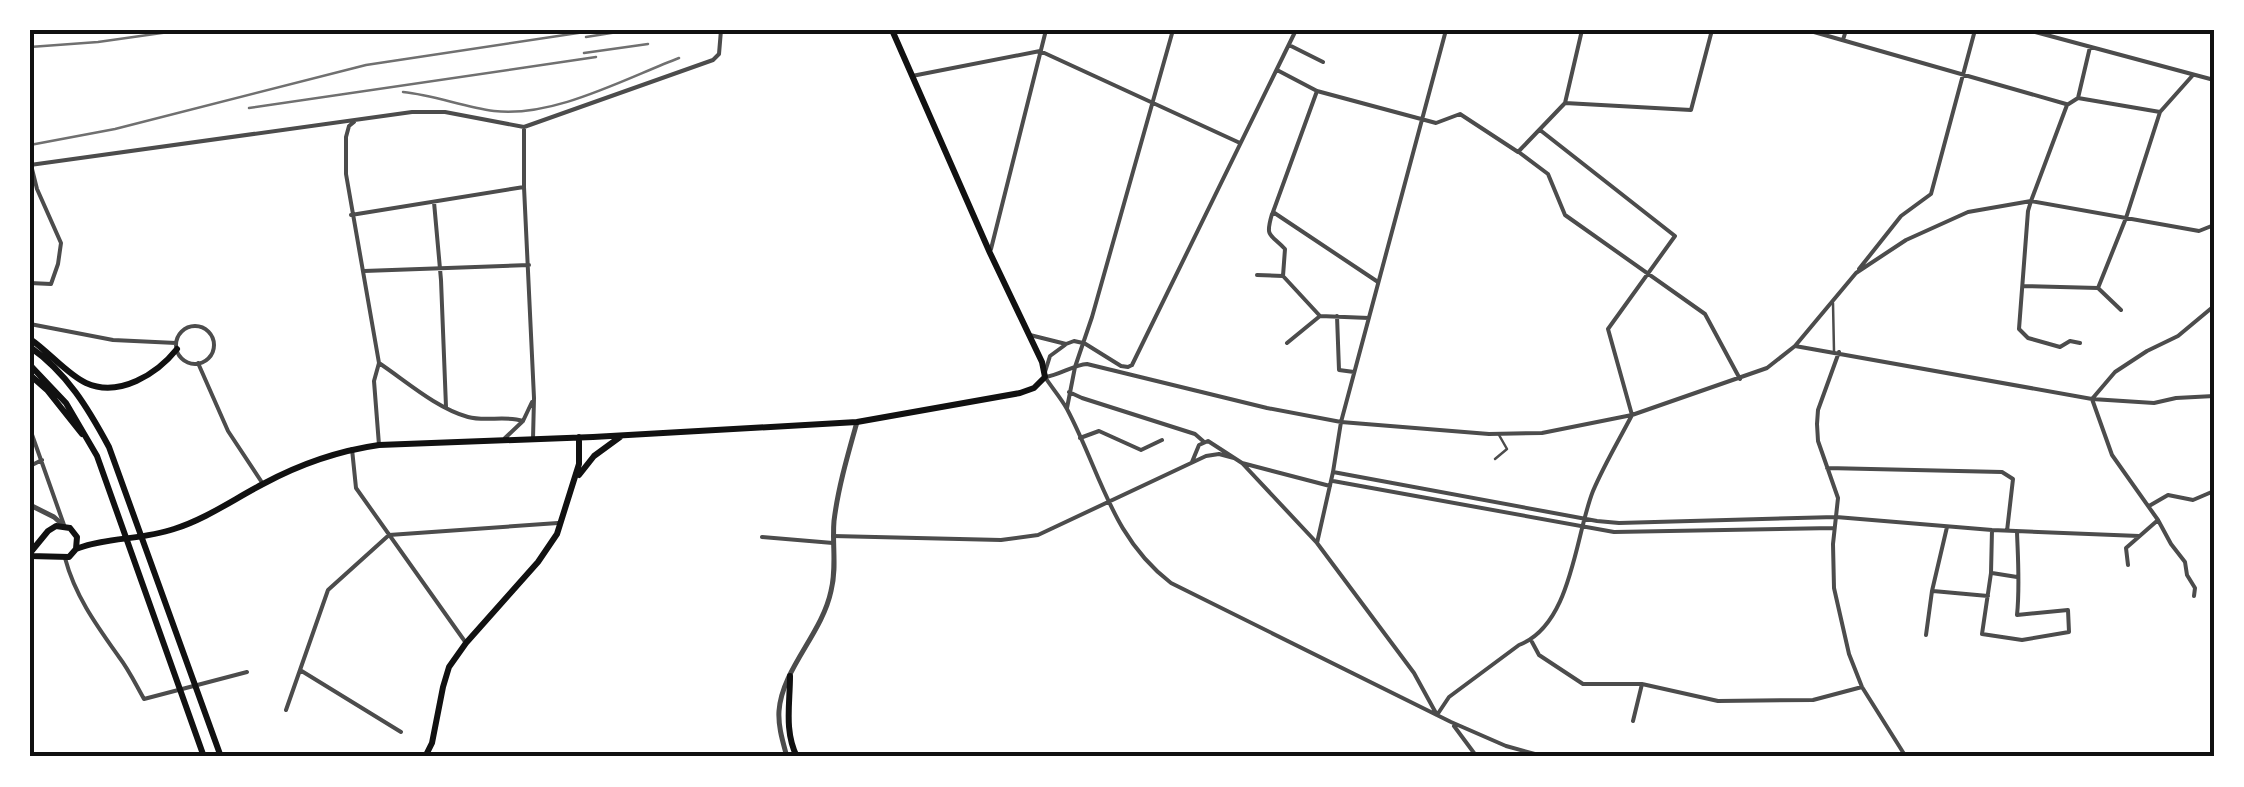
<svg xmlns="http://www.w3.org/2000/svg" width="2244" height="787" font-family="'Exo 2',sans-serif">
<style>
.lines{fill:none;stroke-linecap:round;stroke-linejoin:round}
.service{stroke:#4c4c4c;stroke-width:2.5}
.pedestrian{stroke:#4c4c4c;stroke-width:2.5}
.minor{stroke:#4c4c4c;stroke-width:4}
.tertiary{stroke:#4c4c4c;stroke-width:5}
.secondary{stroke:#111;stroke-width:6}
.trunk{stroke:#111;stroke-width:6}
.rail{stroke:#707070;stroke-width:2.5}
.neatline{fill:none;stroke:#111;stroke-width:4}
</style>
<rect width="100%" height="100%" fill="#fff"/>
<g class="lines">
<!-- service -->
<path class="service" d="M 1495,459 L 1507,449 L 1499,435"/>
<!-- pedestrian -->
<path class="pedestrian" d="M 1833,303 L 1834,351"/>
<!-- minor -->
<path class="minor" d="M 1807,30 L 2066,104
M 2028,30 L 2214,80
M 1843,40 L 1846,30
M 1289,45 L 1323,62
M 1277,70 L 1317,91 L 1436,123 L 1460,114 L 1518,152 L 1565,103 L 1582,30
M 912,76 L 1040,51 L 1240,143
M 1317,91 L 1273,212 L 1378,282
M 2078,98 L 2160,112 L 2193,75
M 1565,103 L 1691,110 L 1712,30
M 354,122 L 349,126 L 346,137 L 346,174 L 379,363 L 374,381 L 379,445
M 1520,153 L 1548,174 L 1565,215 L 1705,314 L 1740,379
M 30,165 L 412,112 L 445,112 L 524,127
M 434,202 L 441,280 L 446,407
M 1272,214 C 1265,238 1270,233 1285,249 L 1283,276
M 351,215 L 524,187
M 991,249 L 1046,30
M 1859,269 L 1901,216 L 1931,194 L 1975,30
M 364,271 L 529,265
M 1257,275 L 1283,276
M 1283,276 L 1320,316 L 1369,318
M 30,283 L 51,284 L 58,264 L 61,243 L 37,189 L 31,165
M 2023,286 L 2098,288
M 2098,288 L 2126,218 L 2160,112
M 2098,288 L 2121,310
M 1337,316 L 1339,370 L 1354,372
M 30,324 L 113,340 L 176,343
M176 345a19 19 0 1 1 38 0a19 19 0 1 1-38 0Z
M 1030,335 L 1066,344 L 1074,341 L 1083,343
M 1084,343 L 1121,366 L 1128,367 L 1132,365
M 1287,343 L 1320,316
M 2080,343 L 2070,341 L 2060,347 L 2028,338 L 2019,329 L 2028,211 L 2031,201 L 2199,231 L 2214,225
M 1795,346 L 2092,399 L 2154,403 L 2176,398 L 2214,396
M 1839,352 L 1818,410 L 1817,424 L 1818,441 L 1838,498 L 1833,544 L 1834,588 L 1849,654 L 1862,687 L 1906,757
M 198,363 L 228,431 L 263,484
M 379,363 C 406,381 436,408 468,417 C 486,422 505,415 523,421
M 1132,365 L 1296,30
M 1045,372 L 1050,356 L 1065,345
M 1045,377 C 1060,375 1073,365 1087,364 L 1267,408 L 1341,422 L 1489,434 L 1542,433 L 1632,415 L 1767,368 L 1795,346 L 1856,273 L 1906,240 L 1968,212 L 2031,201 L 2067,105 L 2078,98 L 2090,47
M 1045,377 C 1052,388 1061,398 1067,409 C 1101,473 1111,537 1171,583 L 1451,722 L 1506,746 L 1546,757
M 1069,392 L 1082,398 L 1195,434 L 1203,441
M 1067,408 L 1075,367 L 1092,317 L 1173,30
M 30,429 L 64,525
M 505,438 L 523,421 L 532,402
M 1080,438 L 1099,431 L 1141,450 L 1162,440
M 533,439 L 534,398 L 524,187 L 524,127 L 713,60 L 719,54 L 721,30
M 352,449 L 356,488 L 466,643
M 1192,462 L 1199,445 L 1208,441 L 1242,463 L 1330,486
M 1242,463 L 1317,543 L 1414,673 L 1437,715 L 1449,697 L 1519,645 C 1572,625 1575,536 1593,491 C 1604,465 1619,440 1632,415 L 1608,329 L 1675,236 L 1540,130
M 30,466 L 42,460
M 1827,468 L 2002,472 L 2013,479 L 2007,531
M 1333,472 L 1597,521 L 1619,523 L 1836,517 L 1992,530 L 2139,536
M 1333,481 L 1614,532 L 1834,528
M 2149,506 L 2168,495 L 2193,500 L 2214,491
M 2158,520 L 2171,544 L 2185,562 L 2187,575 L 2195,588 L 2194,596
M 1992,530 L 1991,573 L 1982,634 L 2022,640 L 2069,632 L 2068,610 L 2017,615 C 2020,587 2018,560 2017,532
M 389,535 L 558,523
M 833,536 L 1001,540 L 1038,535 L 1206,456 L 1219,454 L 1234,458
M 762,537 L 833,543
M 1317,543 L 1333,472 L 1341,422 L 1446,30
M 65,558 C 75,596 97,626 119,657 C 129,670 136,685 144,699 L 247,672
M 2128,565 L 2126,548 L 2158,520 L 2112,455 L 2092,399 L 2115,372 L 2147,351 L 2178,336 L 2214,306
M 1992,573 L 2017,577
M 1933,591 L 1988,596
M 1926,635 L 1932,591 L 1947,527
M 1532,642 L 1539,655 L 1583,684 L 1642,684 L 1718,701 L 1813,700 L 1862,687
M 300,670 L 401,732
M 286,710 L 328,590 L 389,535
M 1633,721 L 1642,684
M 1454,726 L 1477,757"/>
<!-- tertiary -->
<path class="tertiary" d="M 30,505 L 54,517 L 63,525
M 787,757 C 783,742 778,727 779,711 C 782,669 822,634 831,591 C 837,568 832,544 834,521 C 838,488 848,454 857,422"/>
<!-- secondary -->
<path class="secondary" d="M 579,475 L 594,456 L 620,437
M 76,549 C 107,537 142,540 174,529 C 206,519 234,499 263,484 C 300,464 337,451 379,445 L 593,437 L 857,422 L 1020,393 L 1034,388 L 1045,377 L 1042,362 L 990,253 L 892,30
M 30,553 L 48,531 L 56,526 L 70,528 L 77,537 L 76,549 L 69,557 L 30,556
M 425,757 L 432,743 L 443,687 L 449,667 L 466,643 L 538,562 L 557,534 L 579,464 L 579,437"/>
<!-- trunk -->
<path class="trunk" d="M 30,339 C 48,351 68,375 86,383 C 119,398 157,374 177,349
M 30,347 C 67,373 88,408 109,447 L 221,757
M 30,365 L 66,403 L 97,456 L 204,757
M 30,375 L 47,390 L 82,434
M 790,676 C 790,704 784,731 797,757"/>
<!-- rail -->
<path class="rail" d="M 586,37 L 630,30
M 30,47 L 98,42 L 183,30
M 584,53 L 648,44
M 403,92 C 434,95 463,107 494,111 C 553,118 624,79 679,58
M 249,108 L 596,57
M 30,145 L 115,129 L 366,65 L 598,30"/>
</g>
<!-- border -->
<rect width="2244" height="787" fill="none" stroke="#ffffff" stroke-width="65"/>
<rect x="32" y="32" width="2180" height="722" class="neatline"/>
</svg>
